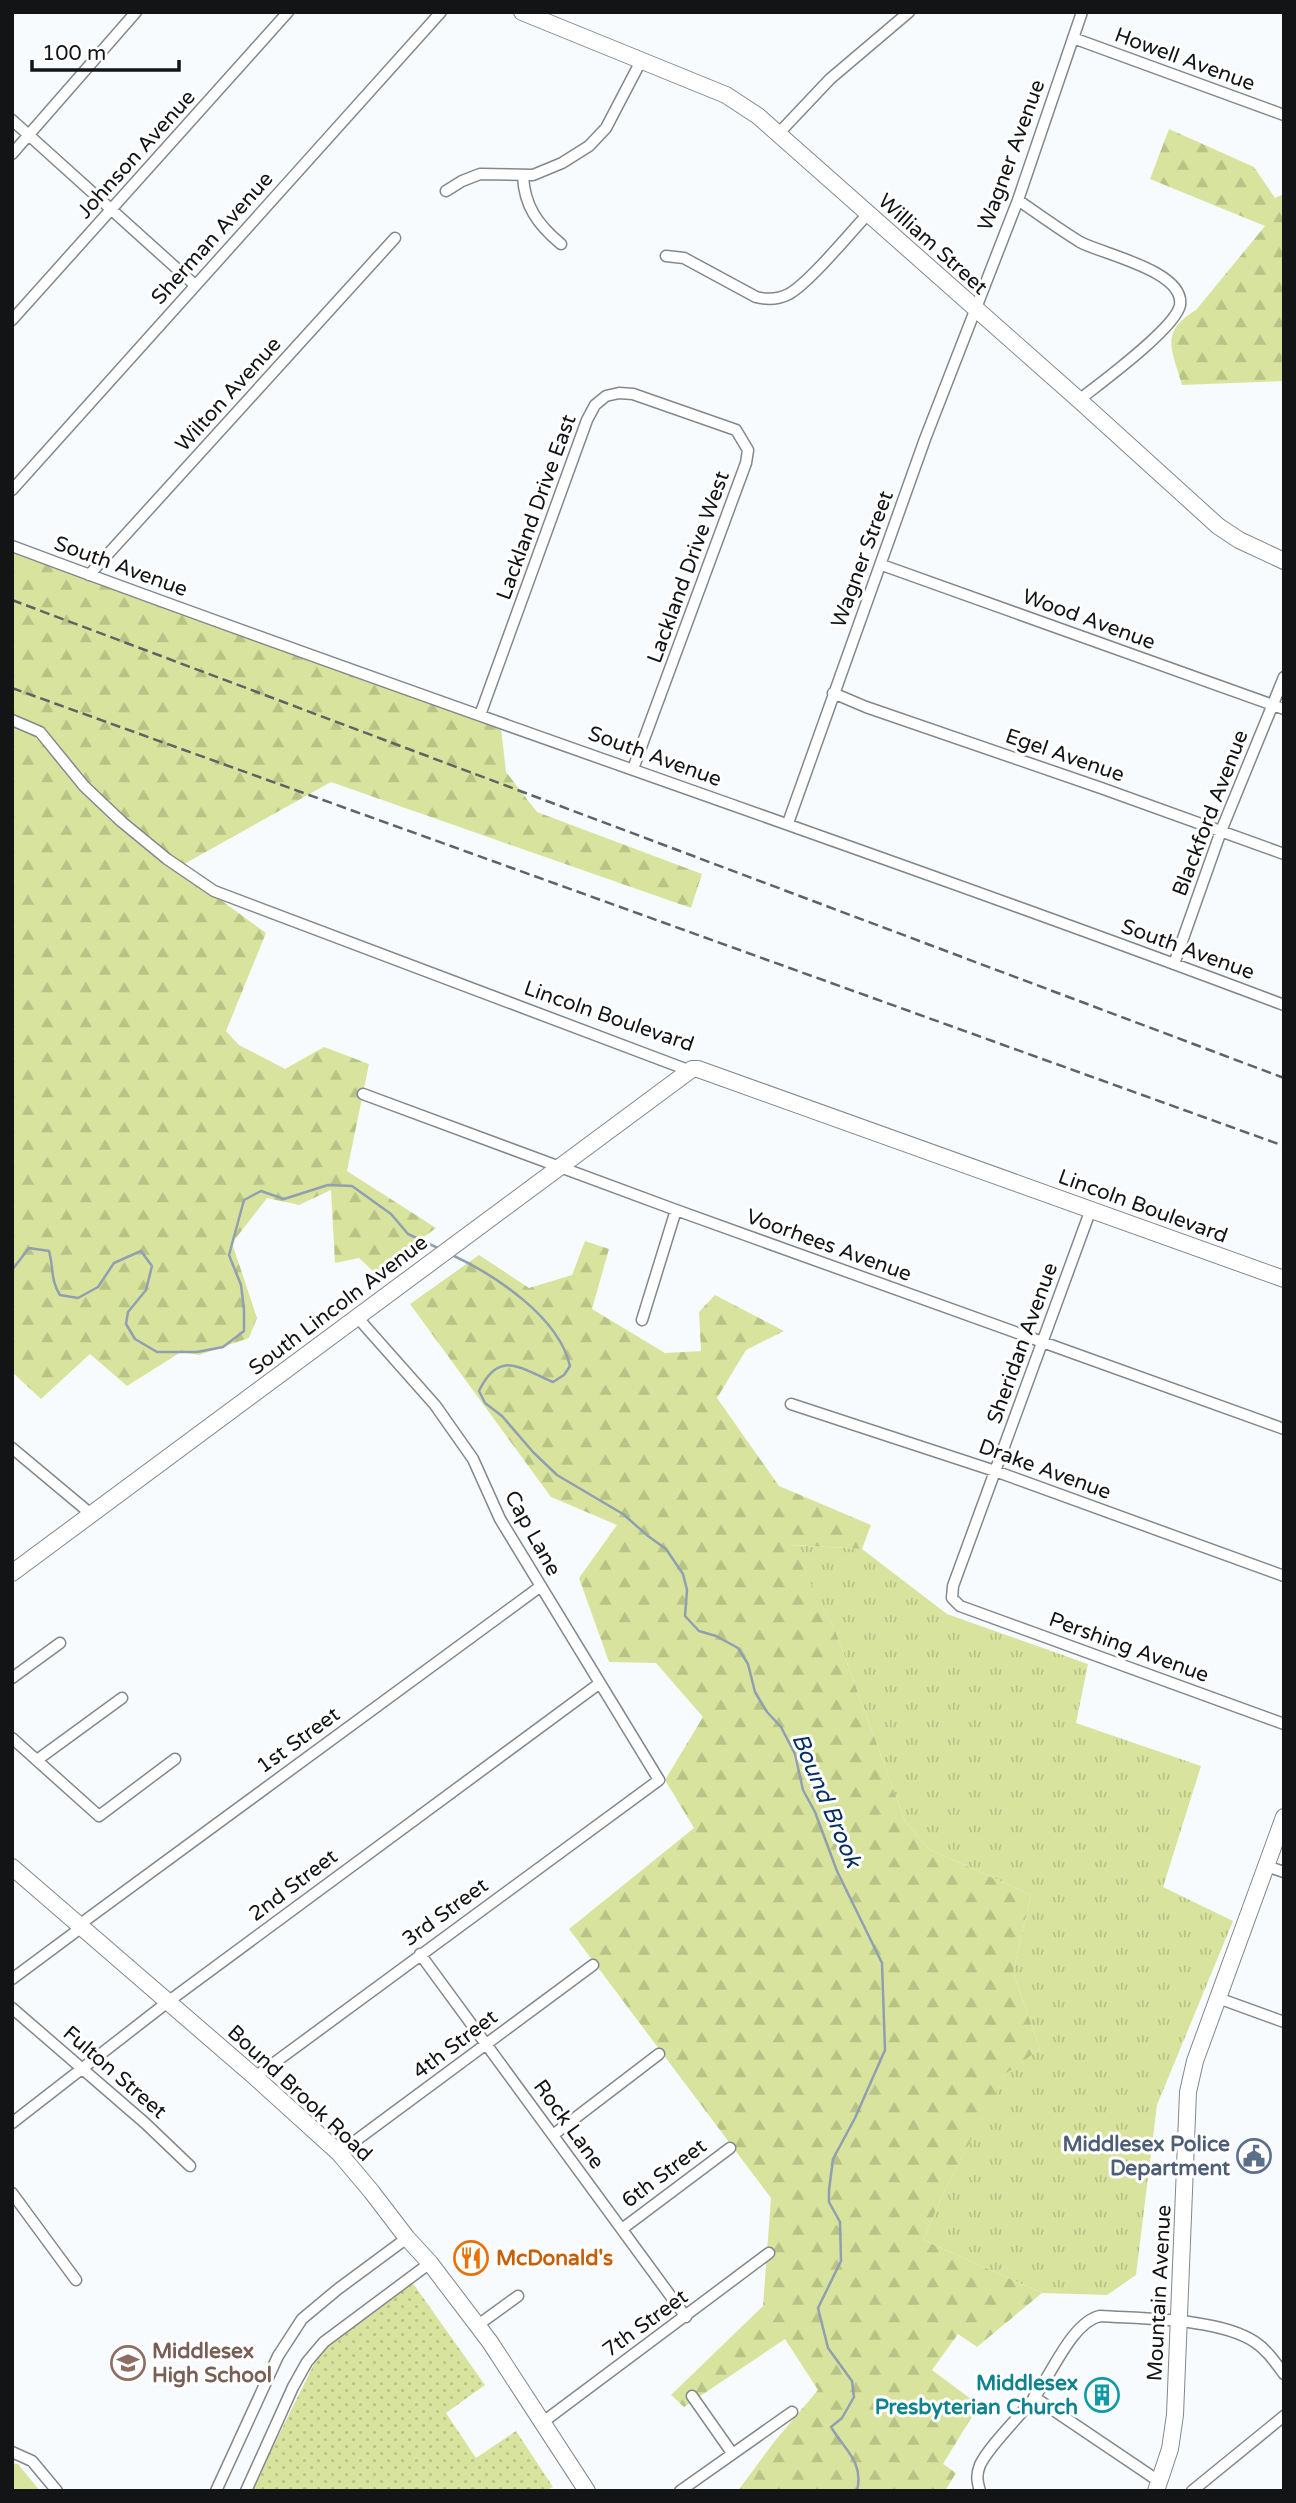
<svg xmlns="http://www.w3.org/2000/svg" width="1296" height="2503" font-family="'Varela Round',sans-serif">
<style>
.grass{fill:url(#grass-tufts)}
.forest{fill:url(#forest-firs)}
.park{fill:url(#park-dots)}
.garden{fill:#d8e49d}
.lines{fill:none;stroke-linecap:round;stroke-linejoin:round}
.stream{stroke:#919fb1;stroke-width:2.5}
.street-casing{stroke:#83888c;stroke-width:13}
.secondary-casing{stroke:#83888c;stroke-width:18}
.street{stroke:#fff;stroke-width:10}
.secondary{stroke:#fff;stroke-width:16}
.rail{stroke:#606264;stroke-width:2.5;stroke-dasharray:10 5;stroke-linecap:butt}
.labels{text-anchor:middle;stroke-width:6;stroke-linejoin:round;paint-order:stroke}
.street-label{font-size:21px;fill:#131416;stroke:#fff}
.service-label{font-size:21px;font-weight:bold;fill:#4e5e75;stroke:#fff;text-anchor:end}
.food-label{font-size:21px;font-weight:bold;fill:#c56008;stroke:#fff;text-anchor:start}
.education-label{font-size:21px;font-weight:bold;fill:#785e54;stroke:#fff;text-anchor:start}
.culture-label{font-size:21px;font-weight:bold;fill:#0d838f;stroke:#fff;text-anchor:end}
.water-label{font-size:23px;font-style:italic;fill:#052f66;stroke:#fff}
</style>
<defs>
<pattern id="grass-tufts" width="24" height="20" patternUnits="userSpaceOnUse" patternTransform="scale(1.75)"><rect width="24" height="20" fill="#d8e49d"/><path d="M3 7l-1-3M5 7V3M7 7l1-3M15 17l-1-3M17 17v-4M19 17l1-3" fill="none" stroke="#b8c386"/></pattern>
<pattern id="forest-firs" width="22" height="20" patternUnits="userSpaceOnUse" patternTransform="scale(1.75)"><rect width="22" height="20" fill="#d8e49d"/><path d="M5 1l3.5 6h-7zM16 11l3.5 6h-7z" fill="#b8c386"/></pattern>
<pattern id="park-dots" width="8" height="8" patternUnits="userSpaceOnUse" patternTransform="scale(1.75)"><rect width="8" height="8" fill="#d8e49d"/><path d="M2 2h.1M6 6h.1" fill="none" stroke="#b8c386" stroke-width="1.8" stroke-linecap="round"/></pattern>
</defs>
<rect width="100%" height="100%" fill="#f7fbfe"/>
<!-- grass -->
<path class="grass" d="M 790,1545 L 862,1549 L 947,1614 L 1088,1664 L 1076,1723 L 1201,1766 L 1163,1887 L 1233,1921 L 1157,2105 L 1136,2275 L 1107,2295 L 1042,2293 L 923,2240 L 944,2192 L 1005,2073 L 1040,2049 L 1013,1972 L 1031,1895 L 929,1849 L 905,1821 L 835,1630 Z"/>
<!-- forest -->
<path class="forest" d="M 1169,129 L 1254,167 L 1275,198 L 1284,194 L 1284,381 L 1182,385 C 1172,350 1159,332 1196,310 L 1265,226 L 1150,179 Z
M 12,544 L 500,720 L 506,772 L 537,812 L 702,874 L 691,908 L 331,782 L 177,868 L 266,933 L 226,1031 L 239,1045 L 285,1069 L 324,1047 L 369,1064 L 347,1171 L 436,1228 L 375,1273 L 359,1258 L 335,1263 L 331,1190 L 299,1205 L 267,1198 L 232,1243 L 257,1318 L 249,1338 L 199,1355 L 181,1352 L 127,1386 L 90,1354 L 41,1399 L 12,1372 Z
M 585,1241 L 609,1249 L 592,1309 L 665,1353 L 701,1351 L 699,1312 L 715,1295 L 784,1331 L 746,1350 L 717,1398 L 779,1486 L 871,1525 L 862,1549 L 791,1545 L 835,1630 L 905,1821 L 929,1849 L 1031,1895 L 1013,1972 L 1040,2049 L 1005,2074 L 944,2192 L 923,2240 L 1042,2293 L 977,2347 L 958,2334 L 932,2370 L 979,2405 L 943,2464 L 956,2473 L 945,2491 L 741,2491 L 740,2488 L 774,2442 L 818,2390 L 785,2339 L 684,2407 L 671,2395 L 763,2306 L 771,2198 L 569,1929 L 694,1828 L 665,1780 L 703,1717 L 656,1663 L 609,1662 L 579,1578 L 617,1525 L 551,1497 L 410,1304 L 479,1255 L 529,1288 L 572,1275 Z"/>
<!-- park -->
<path class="park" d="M 412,2282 L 485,2385 L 446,2413 L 476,2458 L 516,2431 L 553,2487 L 545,2491 L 251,2491 L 320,2352 Z"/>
<!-- garden -->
<path class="garden" d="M 12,2463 L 18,2464 L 40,2491 L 12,2491 Z"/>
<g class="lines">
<!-- stream -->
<path class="stream" d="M 452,1255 C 495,1275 559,1317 570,1366 L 564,1375 L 553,1382 C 520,1368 499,1349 479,1391 L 485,1403 L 502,1416 L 533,1452 L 557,1475 L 623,1514 L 648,1536 L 666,1549 L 683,1574 L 687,1590 L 685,1616 L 699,1631 L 716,1636 L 738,1648 L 748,1664 L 755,1692 L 767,1712 L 781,1727 L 795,1754 L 803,1790 L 815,1812 L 837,1871 L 882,1963 L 885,2050 L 855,2118 L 833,2159 L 829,2190 L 829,2202 L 840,2222 L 841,2261 L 818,2308 L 828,2348 L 852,2381 L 854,2397 L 842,2418 L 831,2427 C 845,2450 864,2462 857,2491
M 12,1270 L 29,1248 L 49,1251 C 54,1269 50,1279 60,1295 L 78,1298 L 98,1287 L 114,1263 L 141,1251 L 152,1266 L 146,1290 L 128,1312 L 126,1324 L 135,1339 L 157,1352 L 197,1352 L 223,1347 L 244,1331 L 244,1310 L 241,1285 L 229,1255 L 244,1200 L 261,1191 L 284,1199 L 328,1185 L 352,1186 L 391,1214 L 408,1234 L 440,1249"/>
<!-- street casing -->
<g class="street-casing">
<path id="street" d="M 1073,38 L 1284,115
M 12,120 L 195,285
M 778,134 L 830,79 L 909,12
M 12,154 L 136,12
M 523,175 C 524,206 538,225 561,244
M 446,191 L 462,181 L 480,174 L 533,175 L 562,163 L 589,146 L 606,128 L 642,59
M 1018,200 C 1038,214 1059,229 1080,242 C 1102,254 1185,271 1180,305 C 1176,328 1099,384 1079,400
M 666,256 L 684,258 L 756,297 C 767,300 779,299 789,294 C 810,282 849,234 867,215
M 12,320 L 288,12
M 12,490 L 441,12
M 12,546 C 434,704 862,846 1284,1005
M 882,565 L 1284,709
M 89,575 L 395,238
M 833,693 L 866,707 L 1101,788 L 1284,854
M 480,715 L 587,420 L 595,405 L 606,396 L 619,393 L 633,394 L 736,430 L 748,450 L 746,463 L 633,769
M 12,720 L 40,732 L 84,786 L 122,822 L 167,859 L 214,891 L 688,1070
M 788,823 L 925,439 L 1018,200 L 1082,12
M 1174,964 L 1221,831 L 1284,677
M 363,1094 L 676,1210 L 1284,1429
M 1091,1209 L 953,1586 L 952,1598 L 960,1606 L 1284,1724
M 642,1320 L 676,1210
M 791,1404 L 995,1471 L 1284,1576
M 12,1448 L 91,1514
M 12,1678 L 60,1643
M 12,1738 L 99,1816 L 175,1759
M 37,1760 L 122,1698
M 1266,1866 L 1284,1872
M 79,1925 L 541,1586
M 420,1954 L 686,2317
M 12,1979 L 82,1927
M 1218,1998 L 1284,2022
M 12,2008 L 145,2123 L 190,2166
M 255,2077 L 659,1780 L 500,1519 L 473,1459 L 435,1405 L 357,1317
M 12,2123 L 169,2001 L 600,1683
M 553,2135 L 659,2054
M 339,2153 L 593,1965
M 12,2193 L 76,2280
M 622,2229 L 730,2148
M 478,2325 L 518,2296
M 692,2396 L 732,2453
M 1034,2397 L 1160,2482
M 543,2422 L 769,2253
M 12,2452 L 32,2461 L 57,2491
M 216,2491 L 278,2356 L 302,2319 L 338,2289 L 407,2238
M 246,2491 L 293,2387 L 307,2362 L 324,2342 L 430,2263
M 680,2491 L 792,2412
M 980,2491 C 977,2481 976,2475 980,2465 C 988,2447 1021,2415 1034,2398 C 1051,2375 1072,2322 1100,2316 C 1143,2319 1219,2318 1255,2342 C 1267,2350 1275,2362 1284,2374
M 1192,2491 L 1284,2416"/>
</g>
<!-- secondary casing -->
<g class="secondary-casing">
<path id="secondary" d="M 522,12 L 726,95 L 758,116 L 1079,400 L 1218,526 L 1239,540 L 1284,561
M 12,1573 L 692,1069 L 698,1069 L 1284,1279
M 12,1867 L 255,2077 L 339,2153 L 371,2191 L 407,2238 L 430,2263 L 490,2342 L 587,2491
M 1156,2491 L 1170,2449 L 1175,2415 L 1188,2092 L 1195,2061 L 1284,1817"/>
</g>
<!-- street -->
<use href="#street" class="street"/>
<!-- secondary -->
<use href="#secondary" class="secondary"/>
<!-- rail -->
<path class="rail" d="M 12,600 L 1284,1078
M 12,688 L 1284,1146"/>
</g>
<!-- icons -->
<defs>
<g id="civic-ring" transform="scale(1.75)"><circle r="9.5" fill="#fff" stroke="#5c6f8a" stroke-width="1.5"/><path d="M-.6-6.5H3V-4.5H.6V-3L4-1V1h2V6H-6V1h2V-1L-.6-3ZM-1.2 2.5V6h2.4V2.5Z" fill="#5c6f8a"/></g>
<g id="restaurant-ring" transform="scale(1.75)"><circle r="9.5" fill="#fff" stroke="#e8710a" stroke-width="1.5"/><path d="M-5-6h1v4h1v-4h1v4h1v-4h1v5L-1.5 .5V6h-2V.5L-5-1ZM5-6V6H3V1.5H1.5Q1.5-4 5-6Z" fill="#e8710a"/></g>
<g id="school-ring" transform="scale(1.75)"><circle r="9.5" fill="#fff" stroke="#8d6e63" stroke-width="1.5"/><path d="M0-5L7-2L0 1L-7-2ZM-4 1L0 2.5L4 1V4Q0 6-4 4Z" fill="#8d6e63"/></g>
<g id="building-ring" transform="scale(1.75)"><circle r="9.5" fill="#fff" stroke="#0f9aa8" stroke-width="1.5"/><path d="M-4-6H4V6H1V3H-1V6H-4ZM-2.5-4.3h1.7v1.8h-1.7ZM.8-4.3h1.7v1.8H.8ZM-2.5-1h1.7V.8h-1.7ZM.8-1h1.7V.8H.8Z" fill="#0f9aa8"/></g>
</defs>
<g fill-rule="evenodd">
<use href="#civic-ring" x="1254" y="2156"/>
<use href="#restaurant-ring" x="471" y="2258"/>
<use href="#school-ring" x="128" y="2363"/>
<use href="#building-ring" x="1102" y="2395"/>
</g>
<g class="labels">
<!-- street labels -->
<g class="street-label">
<text transform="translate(1185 59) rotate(20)" y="7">Howell Avenue</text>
<text transform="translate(136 154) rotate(-48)" y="7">Johnson Avenue</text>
<text transform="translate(1011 155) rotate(-70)" y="7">Wagner Avenue</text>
<text transform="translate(212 238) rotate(-48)" y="7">Sherman Avenue</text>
<text transform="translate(933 244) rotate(42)" y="7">William Street</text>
<text transform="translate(228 394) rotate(-48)" y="7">Wilton Avenue</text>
<text transform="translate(536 507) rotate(-70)" y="7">Lackland Drive East</text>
<text transform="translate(862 559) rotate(-70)" y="7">Wagner Street</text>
<text transform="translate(121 566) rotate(20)" y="7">South Avenue</text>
<text transform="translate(688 567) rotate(-70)" y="7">Lackland Drive West</text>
<text transform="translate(1089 619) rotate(20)" y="7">Wood Avenue</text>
<text transform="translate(1065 755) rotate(19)" y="7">Egel Avenue</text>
<text transform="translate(655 756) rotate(20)" y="7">South Avenue</text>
<text transform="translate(1210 813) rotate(-69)" y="7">Blackford Avenue</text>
<text transform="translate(1188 949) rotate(20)" y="7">South Avenue</text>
<text transform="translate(609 1016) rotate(19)" y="7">Lincoln Boulevard</text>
<text transform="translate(1143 1206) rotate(20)" y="7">Lincoln Boulevard</text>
<text transform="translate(829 1245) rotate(20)" y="7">Voorhees Avenue</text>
<text transform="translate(338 1305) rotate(-37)" y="7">South Lincoln Avenue</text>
<text transform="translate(1022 1343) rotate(-70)" y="7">Sheridan Avenue</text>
<text transform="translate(1045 1469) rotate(20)" y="7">Drake Avenue</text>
<text transform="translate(533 1533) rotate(61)" y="7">Cap Lane</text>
<text transform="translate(1129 1647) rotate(20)" y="7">Pershing Avenue</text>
<text transform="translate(298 1740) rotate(-36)" y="7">1st Street</text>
<text transform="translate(293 1885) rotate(-37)" y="7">2nd Street</text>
<text transform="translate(445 1912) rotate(-36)" y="7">3rd Street</text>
<text transform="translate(455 2044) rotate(-37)" y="7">4th Street</text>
<text transform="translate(115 2072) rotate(41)" y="7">Fulton Street</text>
<text transform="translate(300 2093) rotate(43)" y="7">Bound Brook Road</text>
<text transform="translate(569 2124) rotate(54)" y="7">Rock Lane</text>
<text transform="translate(664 2173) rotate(-37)" y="7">6th Street</text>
<text transform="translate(1159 2293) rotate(-87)" y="7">Mountain Avenue</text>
<text transform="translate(645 2323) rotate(-36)" y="7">7th Street</text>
</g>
<!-- service labels -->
<g class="service-label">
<text x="1230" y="2151">Middlesex Police<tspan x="1230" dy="24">Department</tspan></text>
</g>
<!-- food labels -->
<g class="food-label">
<text x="496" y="2265">McDonald's</text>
</g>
<!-- education labels -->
<g class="education-label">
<text x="152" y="2358">Middlesex<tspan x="152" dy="24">High School</tspan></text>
</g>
<!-- culture labels -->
<g class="culture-label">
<text x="1078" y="2390">Middlesex<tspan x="1078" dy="24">Presbyterian Church</tspan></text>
</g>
<!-- water labels -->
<g class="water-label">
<text transform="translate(827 1800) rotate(67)" y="8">Bound Brook</text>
</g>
</g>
<!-- border -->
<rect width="1296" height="2503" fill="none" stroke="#131416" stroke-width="28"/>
<!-- scale -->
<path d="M32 60v10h147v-10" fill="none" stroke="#131416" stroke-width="3.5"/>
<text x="42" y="60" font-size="21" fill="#131416" stroke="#ffffff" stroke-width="5" paint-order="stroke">100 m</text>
</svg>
